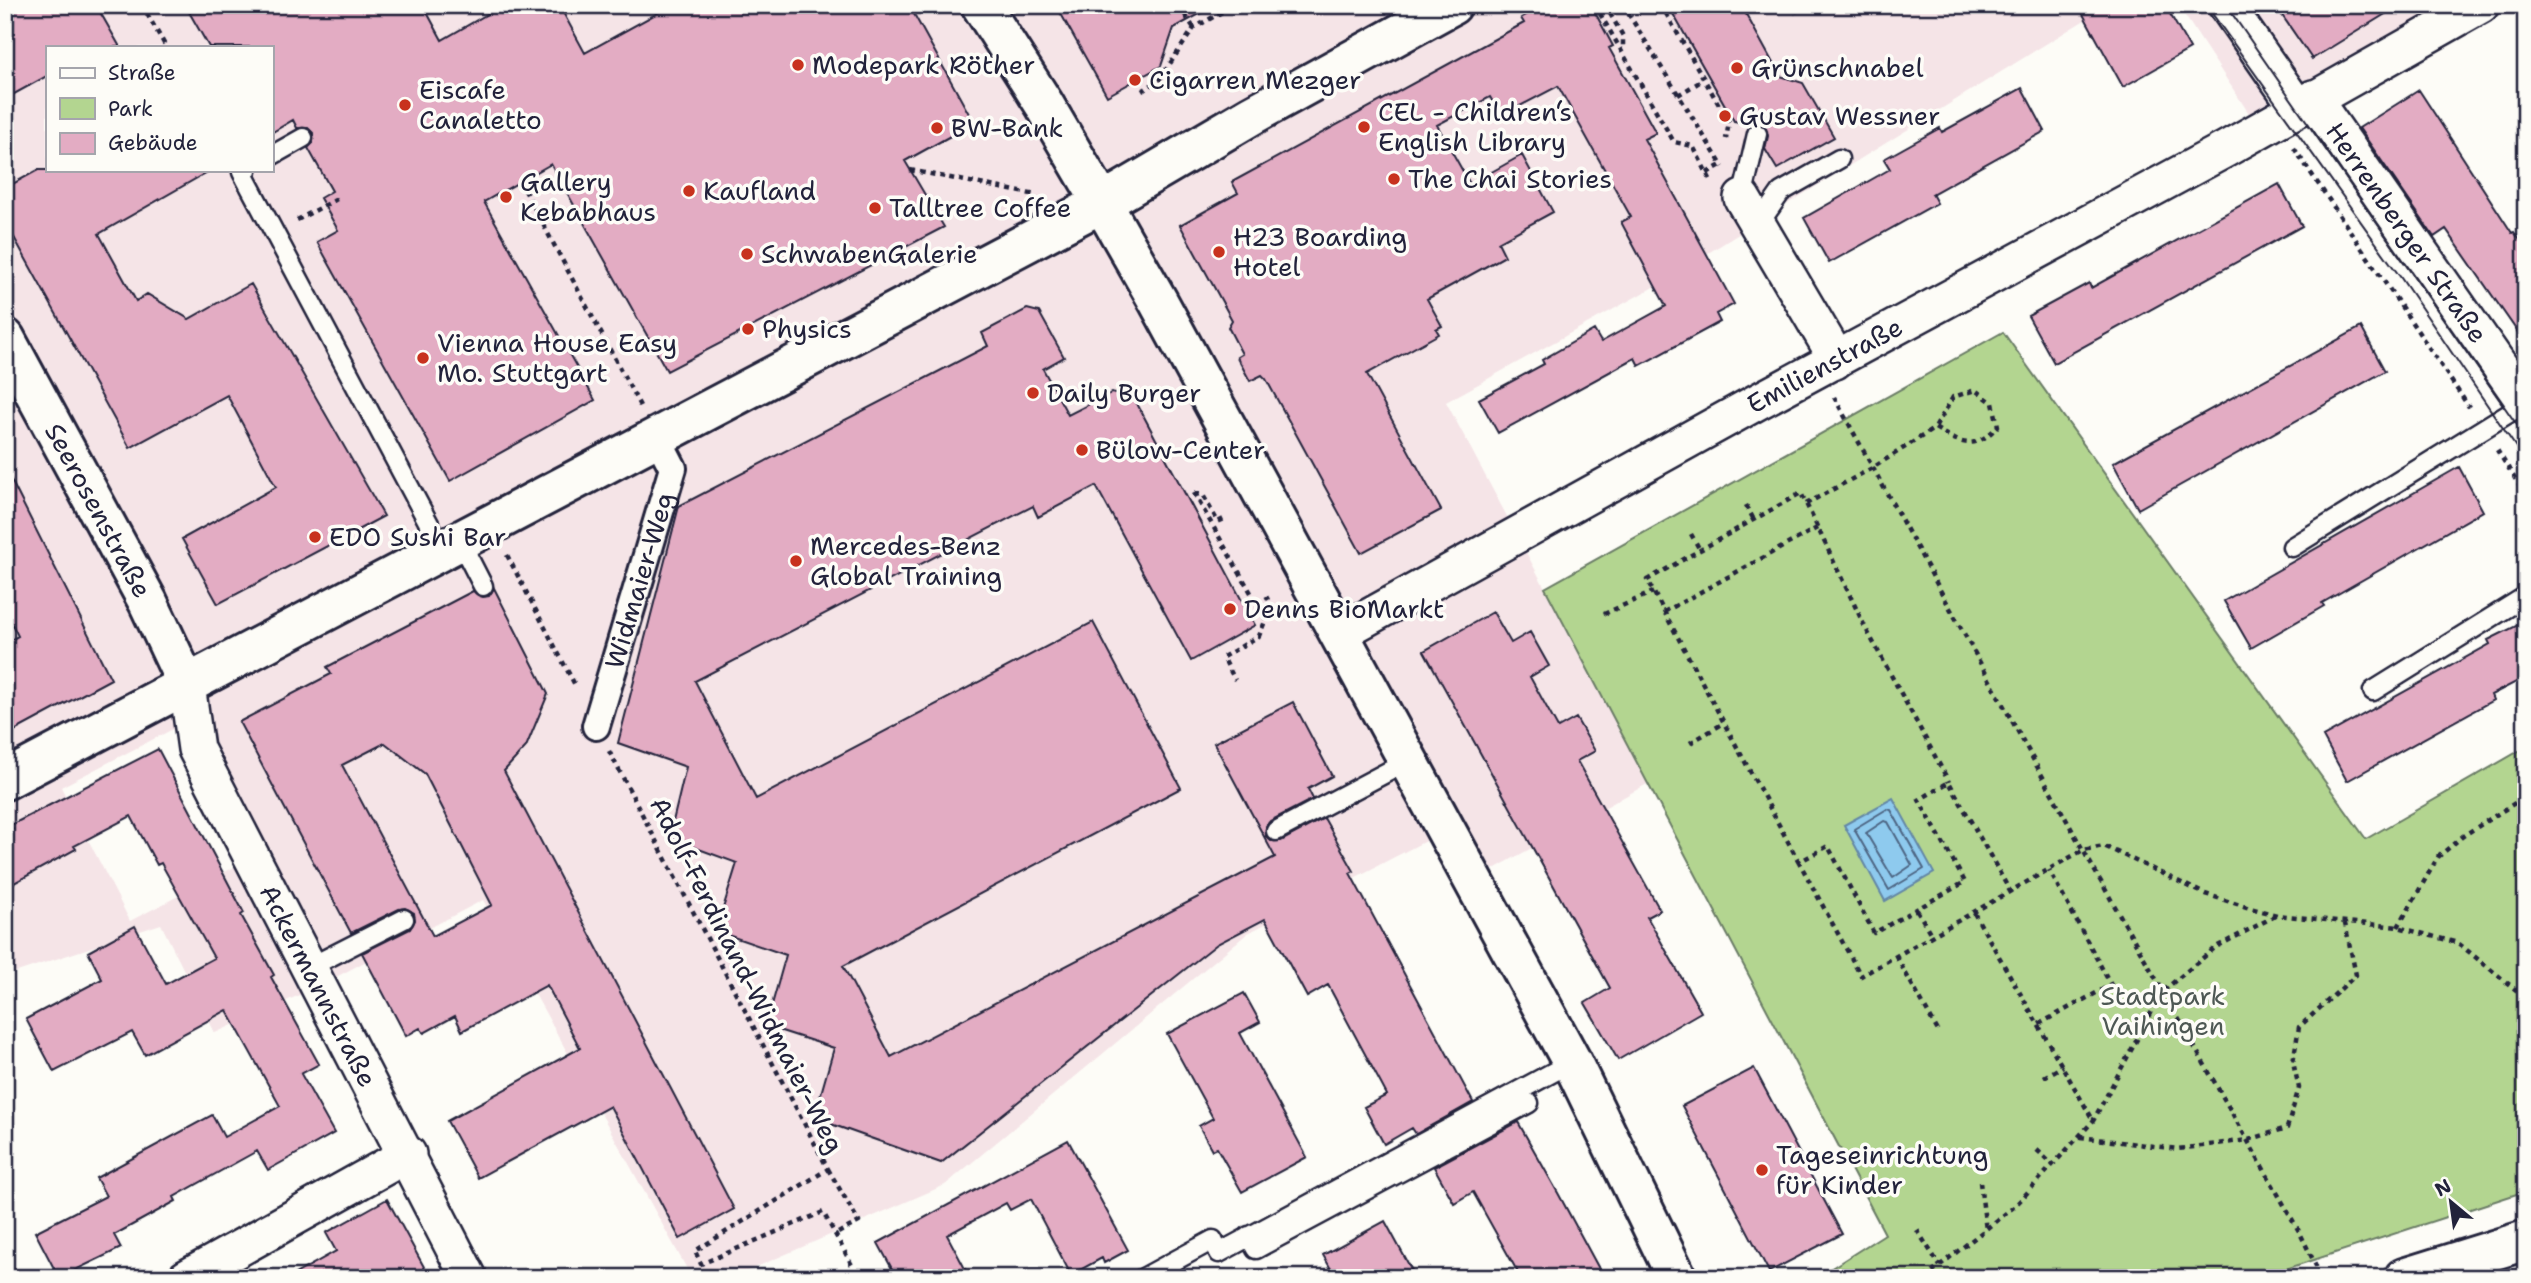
<svg xmlns="http://www.w3.org/2000/svg" width="2531" height="1283" font-family="'Shantell Sans',sans-serif">
<style>
.built{fill:#f5e4e7;fill-rule:evenodd}
.green{fill:#b3d590;stroke:#6a7c66;stroke-width:2}
.water{fill:#8ecaee;stroke:#6387a6;stroke-width:2}
.lines{fill:none;stroke-linecap:round;stroke-linejoin:round}
.shore{stroke:#4d6583;stroke-width:2}
.building{fill:#e3acc3;stroke:#22223b;stroke-width:2;fill-rule:evenodd}
.service-casing{stroke:#22223b;stroke-width:23}
.pedestrian-casing{stroke:#22223b;stroke-width:32}
.minor-casing{stroke:#22223b;stroke-width:40}
.tertiary-casing{stroke:#22223b;stroke-width:44}
.secondary-casing{stroke:#22223b;stroke-width:44}
.path{stroke:#22223b;stroke-width:4.5;stroke-dasharray:5 5;stroke-linecap:butt}
.service{stroke:#fdfcf7;stroke-width:18}
.pedestrian{stroke:#fdfcf7;stroke-width:26}
.minor{stroke:#fdfcf7;stroke-width:35}
.tertiary{stroke:#fdfcf7;stroke-width:38}
.secondary{stroke:#fdfcf7;stroke-width:38}
.tram{stroke:#22223b;stroke-width:2}
.poi-dot{fill:#c8321e;stroke:#fdfcf7;stroke-width:2.5}
.labels{text-anchor:middle;stroke-width:7;stroke-linejoin:round;paint-order:stroke}
.poi-label{font-size:26px;fill:#22223b;stroke:#fdfcf7;text-anchor:start}
.street-label{font-size:26px;fill:#22223b;stroke:#fdfcf7}
.park-label{font-size:26px;fill:#4e5854;stroke:#fdfcf7}
</style>
<rect width="100%" height="100%" fill="#fdfcf7"/>
<filter id="ink" filterUnits="userSpaceOnUse"><feTurbulence type="fractalNoise" baseFrequency=".0143" numOctaves="2"/><feDisplacementMap in="SourceGraphic" scale="14" xChannelSelector="R" yChannelSelector="G"/><feConvolveMatrix kernelMatrix="1 2 1 2 8 2 1 2 1" color-interpolation-filters="sRGB"/></filter>
<g filter="url(#ink)">
<!-- built -->
<path class="built" d="M 5,5 L 2109,5 L 1650,289 L 1446,402 L 1649,783 L 1465,885 L 1437,835 L 1248,933 L 945,1185 L 731,1278 L 692,1278 L 483,900 L 315,988 L 215,1033 L 161,924 L 5,976 L 5,636 L 11,632 L 5,621 ZM 47,47 L 271,47 L 271,170 L 47,170 ZM 175,728 L 193,753 L 248,860 L 130,921 L 61,787 Z
M 2178,5 L 2442,5 L 2252,118 Z"/>
<!-- green -->
<path class="green" d="M 2003,332 L 2366,839 L 2526,747 L 2526,1191 L 2258,1278 L 1816,1278 L 1885,1234 L 1545,588 Z"/>
<!-- water -->
<path class="water" d="M 1893,798 L 1934,873 L 1885,901 L 1844,825 Z"/>
<g class="lines">
<!-- shore -->
<path class="shore" d="M 1887,809 L 1891,810 L 1924,869 L 1889,890 L 1854,829 Z
M 1884,821 L 1888,822 L 1912,865 L 1893,878 L 1866,833 Z"/>
</g>
<!-- building -->
<path class="building" d="M 5,5 L 96,5 L 120,47 L 47,47 L 47,76 L 5,99 Z
M 185,5 L 423,5 L 442,40 L 503,5 L 559,5 L 585,53 L 672,5 L 909,5 L 974,123 L 905,161 L 944,227 L 667,371 L 551,164 L 484,202 L 595,400 L 450,481 L 317,242 L 338,230 L 320,198 L 332,191 L 308,148 L 313,143 L 313,133 L 308,128 L 297,128 L 293,120 L 271,133 L 271,47 L 209,47 Z
M 1056,5 L 1216,5 L 1174,28 L 1161,66 L 1107,96 Z
M 1544,5 L 1591,5 L 1613,46 L 1609,48 L 1656,133 L 1644,139 L 1734,304 L 1716,314 L 1720,322 L 1639,366 L 1635,358 L 1498,433 L 1479,399 L 1544,364 L 1542,360 L 1594,330 L 1601,342 L 1666,306 L 1621,222 L 1631,217 L 1558,86 L 1501,116 L 1490,97 L 1437,125 L 1470,184 L 1522,155 L 1553,212 L 1498,242 L 1505,256 L 1427,299 L 1442,326 L 1436,329 L 1439,334 L 1367,374 L 1441,510 L 1361,553 L 1266,379 L 1262,375 L 1250,381 L 1237,357 L 1242,354 L 1228,327 L 1232,320 L 1180,225 L 1238,193 L 1232,182 L 1524,23 L 1521,18 Z
M 1668,5 L 1741,5 L 1780,76 L 1803,83 L 1834,137 L 1777,169 L 1765,149 L 1768,136 L 1765,126 L 1734,121 Z
M 2078,5 L 2165,5 L 2190,49 L 2123,87 Z
M 2275,5 L 2400,5 L 2312,59 Z
M 2022,88 L 2045,131 L 1932,194 L 1937,203 L 1829,263 L 1804,218 L 1890,169 L 1884,159 L 1940,128 L 1942,132 Z
M 2419,90 L 2512,233 L 2514,232 L 2526,248 L 2526,344 L 2446,229 L 2434,237 L 2359,128 Z
M 38,170 L 211,170 L 99,234 L 136,301 L 147,294 L 189,319 L 251,284 L 384,516 L 218,604 L 182,539 L 276,487 L 227,395 L 130,448 L 5,221 L 5,188 Z
M 2279,184 L 2302,226 L 2054,363 L 2028,316 L 2089,283 L 2091,288 Z
M 1027,309 L 1039,312 L 1064,357 L 1043,369 L 1068,415 L 1111,393 L 1134,398 L 1255,625 L 1191,661 L 1096,486 L 1038,517 L 1033,506 L 695,681 L 756,799 L 1093,622 L 1181,788 L 843,966 L 891,1057 L 1275,857 L 1214,743 L 1293,702 L 1332,776 L 1308,789 L 1313,799 L 1270,821 L 1266,826 L 1266,836 L 1271,841 L 1281,841 L 1324,818 L 1354,871 L 1350,873 L 1473,1102 L 1416,1134 L 1412,1128 L 1384,1144 L 1364,1107 L 1387,1095 L 1328,985 L 1307,997 L 1265,919 L 1217,944 L 941,1163 L 814,1118 L 834,1048 L 766,1026 L 786,955 L 716,931 L 737,863 L 669,838 L 686,767 L 618,743 L 679,506 L 988,346 L 982,333 Z
M 2361,327 L 2385,371 L 2138,509 L 2113,463 Z
M 2459,467 L 2483,511 L 2322,603 L 2324,606 L 2251,648 L 2224,601 Z
M 5,468 L 111,679 L 5,736 L 5,643 L 18,636 L 5,610 Z
M 494,588 L 548,694 L 526,747 L 504,771 L 734,1209 L 680,1239 L 610,1106 L 478,1178 L 447,1121 L 580,1048 L 547,985 L 462,1031 L 455,1016 L 424,1033 L 420,1028 L 406,1036 L 362,953 L 410,929 L 415,920 L 414,913 L 405,908 L 399,909 L 351,933 L 239,722 L 331,674 L 327,667 L 473,591 L 483,597 L 489,596 ZM 385,743 L 425,774 L 492,905 L 433,936 L 342,765 Z
M 1493,612 L 1511,643 L 1530,632 L 1549,666 L 1530,677 L 1558,728 L 1576,718 L 1595,751 L 1577,761 L 1660,910 L 1647,917 L 1701,1012 L 1618,1060 L 1585,1003 L 1610,988 L 1424,651 Z
M 2526,621 L 2526,677 L 2491,695 L 2493,700 L 2347,781 L 2323,737 L 2490,644 L 2488,640 Z
M 158,749 L 244,913 L 241,915 L 274,975 L 271,977 L 319,1064 L 301,1074 L 334,1133 L 268,1170 L 257,1151 L 174,1197 L 176,1201 L 114,1235 L 121,1248 L 59,1278 L 35,1232 L 106,1196 L 96,1178 L 212,1115 L 224,1137 L 280,1106 L 227,1010 L 145,1055 L 132,1032 L 54,1072 L 26,1019 L 102,979 L 88,952 L 135,926 L 166,984 L 214,958 L 161,863 L 157,865 L 131,816 L 74,846 L 76,849 L 5,888 L 5,833 L 13,829 L 11,825 Z
M 1244,993 L 1260,1022 L 1240,1033 L 1307,1157 L 1242,1192 L 1217,1148 L 1212,1150 L 1199,1126 L 1213,1118 L 1167,1034 Z
M 1754,1068 L 1842,1234 L 1769,1272 L 1682,1106 Z
M 1518,1122 L 1558,1193 L 1604,1278 L 1521,1278 L 1473,1192 L 1454,1203 L 1434,1167 Z
M 1068,1140 L 1128,1250 L 1104,1263 L 1102,1258 L 1071,1275 L 1031,1199 L 1010,1210 L 1006,1203 L 947,1235 L 970,1278 L 897,1278 L 878,1243 Z
M 387,1199 L 430,1278 L 288,1278 L 336,1251 L 326,1233 Z
M 1385,1221 L 1416,1278 L 1336,1278 L 1323,1255 Z"/>
<g class="lines">
<!-- service casing -->
<g class="service-casing">
<path id="service" d="M 271,156 L 303,138
M 247,170 L 242,172 L 443,550
M 1742,198 L 1757,134
M 1758,225 L 1781,192 L 1839,159
M 460,541 L 483,586
M 2292,547 L 2525,403
M 2373,691 L 2526,596
M 1276,831 L 1408,761
M 310,967 L 404,919
M 1249,1236 L 1256,1249 L 1529,1103
M 1143,1278 L 1213,1240 L 1219,1253 L 1572,1062"/>
</g>
<!-- pedestrian casing -->
<g class="pedestrian-casing">
<g id="pedestrian">
<path id="s1" d="M 596,726 L 673,468 L 657,437"/>
</g>
</g>
<!-- minor casing -->
<g class="minor-casing">
<g id="minor">
<path d="M 2226,5 L 2298,108"/>
<path id="s2" d="M 2313,98 L 2526,404"/>
<path d="M 1742,198 L 1827,342 L 1835,361"/>
<path id="s3" d="M 1338,634 L 1757,402 L 2226,149 L 2481,5"/>
<path id="s4" d="M 187,685 L 196,749 L 469,1278"/>
<path d="M 186,1278 L 408,1154"/>
</g>
</g>
<!-- tertiary casing -->
<g class="tertiary-casing">
<g id="tertiary">
<path d="M 981,5 L 1044,104 L 1102,203"/>
<path id="s5" d="M 5,338 L 148,602 L 187,685"/>
<path d="M 2404,1278 L 2526,1240"/>
</g>
</g>
<!-- secondary casing -->
<g class="secondary-casing">
<path id="secondary" d="M 1102,203 L 1158,301 L 1572,1062 L 1677,1278
M 5,780 L 1102,203 L 1252,115 L 1452,5"/>
</g>
<!-- path -->
<path class="path" d="M 142,5 L 166,47
M 1595,5 L 1674,142 L 1693,146 L 1712,183
M 1605,5 L 1623,36 L 1623,49
M 1623,5 L 1723,167
M 1661,5 L 1729,122 L 1726,139
M 1791,5 L 1796,14
M 1185,15 L 1194,28
M 1142,91 L 1159,80 L 1194,28 L 1234,5
M 1678,95 L 1703,80
M 2294,148 L 2469,407
M 910,170 L 1036,195
M 1707,173 L 1721,165
M 520,181 L 640,406
M 297,220 L 337,199
M 1834,397 L 2083,850 L 2300,1233 L 2316,1266 L 2318,1278
M 2497,450 L 2526,496
M 1194,493 L 1266,619 L 1259,636 L 1223,657 L 1235,680
M 1195,493 L 1203,495 L 1218,522 L 1226,518
M 1806,504 L 1874,467 L 1935,428 C 1962,445 1974,451 1998,426 L 1993,403 L 1975,390 L 1953,397 L 1935,428
M 1746,505 L 1754,520
M 1691,534 L 1700,550
M 507,555 L 576,687
M 1257,604 L 1269,597
M 1664,612 L 1817,528
M 1604,614 L 1653,592
M 1690,743 L 1724,723
M 609,751 L 828,1169 L 695,1251 L 701,1264 L 823,1212 L 859,1278
M 1799,862 L 1647,580 L 1801,493 L 1865,627 L 1949,782
M 2011,893 L 1949,782 L 1919,800 L 1965,882 L 1874,933 L 1828,846 L 1799,862 L 1861,976 L 2083,850 L 2104,846 L 2205,894 L 2250,908 L 2277,915 L 2398,927 L 2458,943 L 2526,998
M 1917,910 L 1932,936
M 1974,913 L 2093,1120
M 2398,927 L 2438,857 L 2463,836 L 2526,796
M 1896,956 L 1938,1031
M 2039,1024 L 2111,985 L 2049,870
M 2044,1077 L 2063,1066
M 2080,1137 L 2178,1149 L 2248,1140 L 2287,1128 L 2299,1088 L 2293,1062 L 2299,1027 L 2356,975 L 2344,919
M 2037,1150 L 2054,1166
M 828,1169 L 859,1222 L 836,1234
M 1980,1182 L 1986,1230
M 1917,1230 L 1940,1266
M 1924,1278 L 2015,1206 L 2093,1121 L 2163,991 L 2216,947 L 2277,915"/>
<!-- service -->
<use href="#service" class="service"/>
<!-- pedestrian -->
<use href="#pedestrian" class="pedestrian"/>
<!-- minor -->
<use href="#minor" class="minor"/>
<!-- tertiary -->
<use href="#tertiary" class="tertiary"/>
<!-- secondary -->
<use href="#secondary" class="secondary"/>
<!-- tram -->
<path class="tram" d="M 2206,5 L 2401,278 L 2526,462
M 2226,5 L 2526,438"/>
</g>
</g>
<!-- markers -->
<g class="poi-dot">
<circle cx="798" cy="65" r="7"/>
<circle cx="1737" cy="68" r="7"/>
<circle cx="1135" cy="80" r="7"/>
<circle cx="405" cy="105" r="7"/>
<circle cx="1725" cy="116" r="7"/>
<circle cx="1364" cy="127" r="7"/>
<circle cx="937" cy="128" r="7"/>
<circle cx="1394" cy="179" r="7"/>
<circle cx="689" cy="191" r="7"/>
<circle cx="506" cy="197" r="7"/>
<circle cx="875" cy="208" r="7"/>
<circle cx="1219" cy="252" r="7"/>
<circle cx="747" cy="254" r="7"/>
<circle cx="748" cy="329" r="7"/>
<circle cx="423" cy="358" r="7"/>
<circle cx="1033" cy="393" r="7"/>
<circle cx="1082" cy="450" r="7"/>
<circle cx="315" cy="537" r="7"/>
<circle cx="796" cy="561" r="7"/>
<circle cx="1230" cy="609" r="7"/>
<circle cx="1762" cy="1170" r="7"/>
</g>
<g class="labels">
<!-- poi labels -->
<g class="poi-label">
<text x="812" y="74">Modepark Röther</text>
<text x="1751" y="77">Grünschnabel</text>
<text x="1149" y="89">Cigarren Mezger</text>
<text x="419" y="99">Eiscafe<tspan x="419" dy="30">Canaletto</tspan></text>
<text x="1378" y="121">CEL - Children‘s<tspan x="1378" dy="30">English Library</tspan></text>
<text x="1739" y="125">Gustav Wessner</text>
<text x="951" y="137">BW-Bank</text>
<text x="1408" y="188">The Chai Stories</text>
<text x="520" y="191">Gallery<tspan x="520" dy="30">Kebabhaus</tspan></text>
<text x="703" y="200">Kaufland</text>
<text x="889" y="217">Talltree Coffee</text>
<text x="1233" y="246">H23 Boarding<tspan x="1233" dy="30">Hotel</tspan></text>
<text x="761" y="263">SchwabenGalerie</text>
<text x="762" y="338">Physics</text>
<text x="437" y="352">Vienna House Easy<tspan x="437" dy="30">Mo. Stuttgart</tspan></text>
<text x="1047" y="402">Daily Burger</text>
<text x="1096" y="459">Bülow-Center</text>
<text x="329" y="546">EDO Sushi Bar</text>
<text x="810" y="555">Mercedes-Benz<tspan x="810" dy="30">Global Training</tspan></text>
<text x="1244" y="618">Denns BioMarkt</text>
<text x="1776" y="1164">Tageseinrichtung<tspan x="1776" dy="30">für Kinder</tspan></text>
</g>
<!-- street labels -->
<g class="street-label">
<text dy="9" stroke="none"><textPath href="#s2" startOffset="164">Herrenberger Straße</textPath></text>
<text dy="9" stroke="none"><textPath href="#s3" startOffset="556">Emilienstraße</textPath></text>
<text dy="9" stroke="none"><textPath href="#s5" startOffset="196">Seerosenstraße</textPath></text>
<text dy="9" stroke="none"><textPath href="#s1" startOffset="152">Widmaier-Weg</textPath></text>
<text transform="translate(747 975) rotate(63)" y="9">Adolf-Ferdinand-Widmaier-Weg</text>
<text dy="9" stroke="none"><textPath href="#s4" startOffset="331">Ackermannstraße</textPath></text>
</g>
<!-- park labels -->
<g class="park-label">
<text x="2163" y="1005">Stadtpark<tspan x="2163" dy="30">Vaihingen</tspan></text>
</g>
</g>
<!-- margin -->
<rect width="2531" height="1283" fill="none" stroke="#fdfcf7" stroke-width="28"/>
<rect x="14" y="14" width="2503" height="1255" fill="none" stroke="#22223b" stroke-width="2.5" filter="url(#ink)"/>
<!-- legend -->
<rect x="46" y="46" width="228" height="126" fill="#fdfcf7" stroke="#a5a5ac" stroke-width="2"/>
<rect x="60" y="68" width="35" height="10" fill="#fdfcf7" stroke="#a5a5ac" stroke-width="2"/>
<text x="108" y="80" font-size="21" fill="#22223b">Straße</text>
<rect x="60" y="98" width="35" height="21" fill="#b3d590" stroke="#a5a5ac" stroke-width="2"/>
<text x="108" y="116" font-size="21" fill="#22223b">Park</text>
<rect x="60" y="133" width="35" height="21" fill="#e3acc3" stroke="#a5a5ac" stroke-width="2"/>
<text x="108" y="150" font-size="21" fill="#22223b">Gebäude</text>
<!-- north arrow -->
<g transform="translate(2451 1202) rotate(331)" stroke="#fdfcf7" stroke-width="5" paint-order="stroke">
<path d="M0-5L12 26L0 18L-12 26Z" fill="#22223b"/>
<text y="-10" font-size="19" font-weight="bold" text-anchor="middle" fill="#22223b">N</text>
</g>
</svg>
